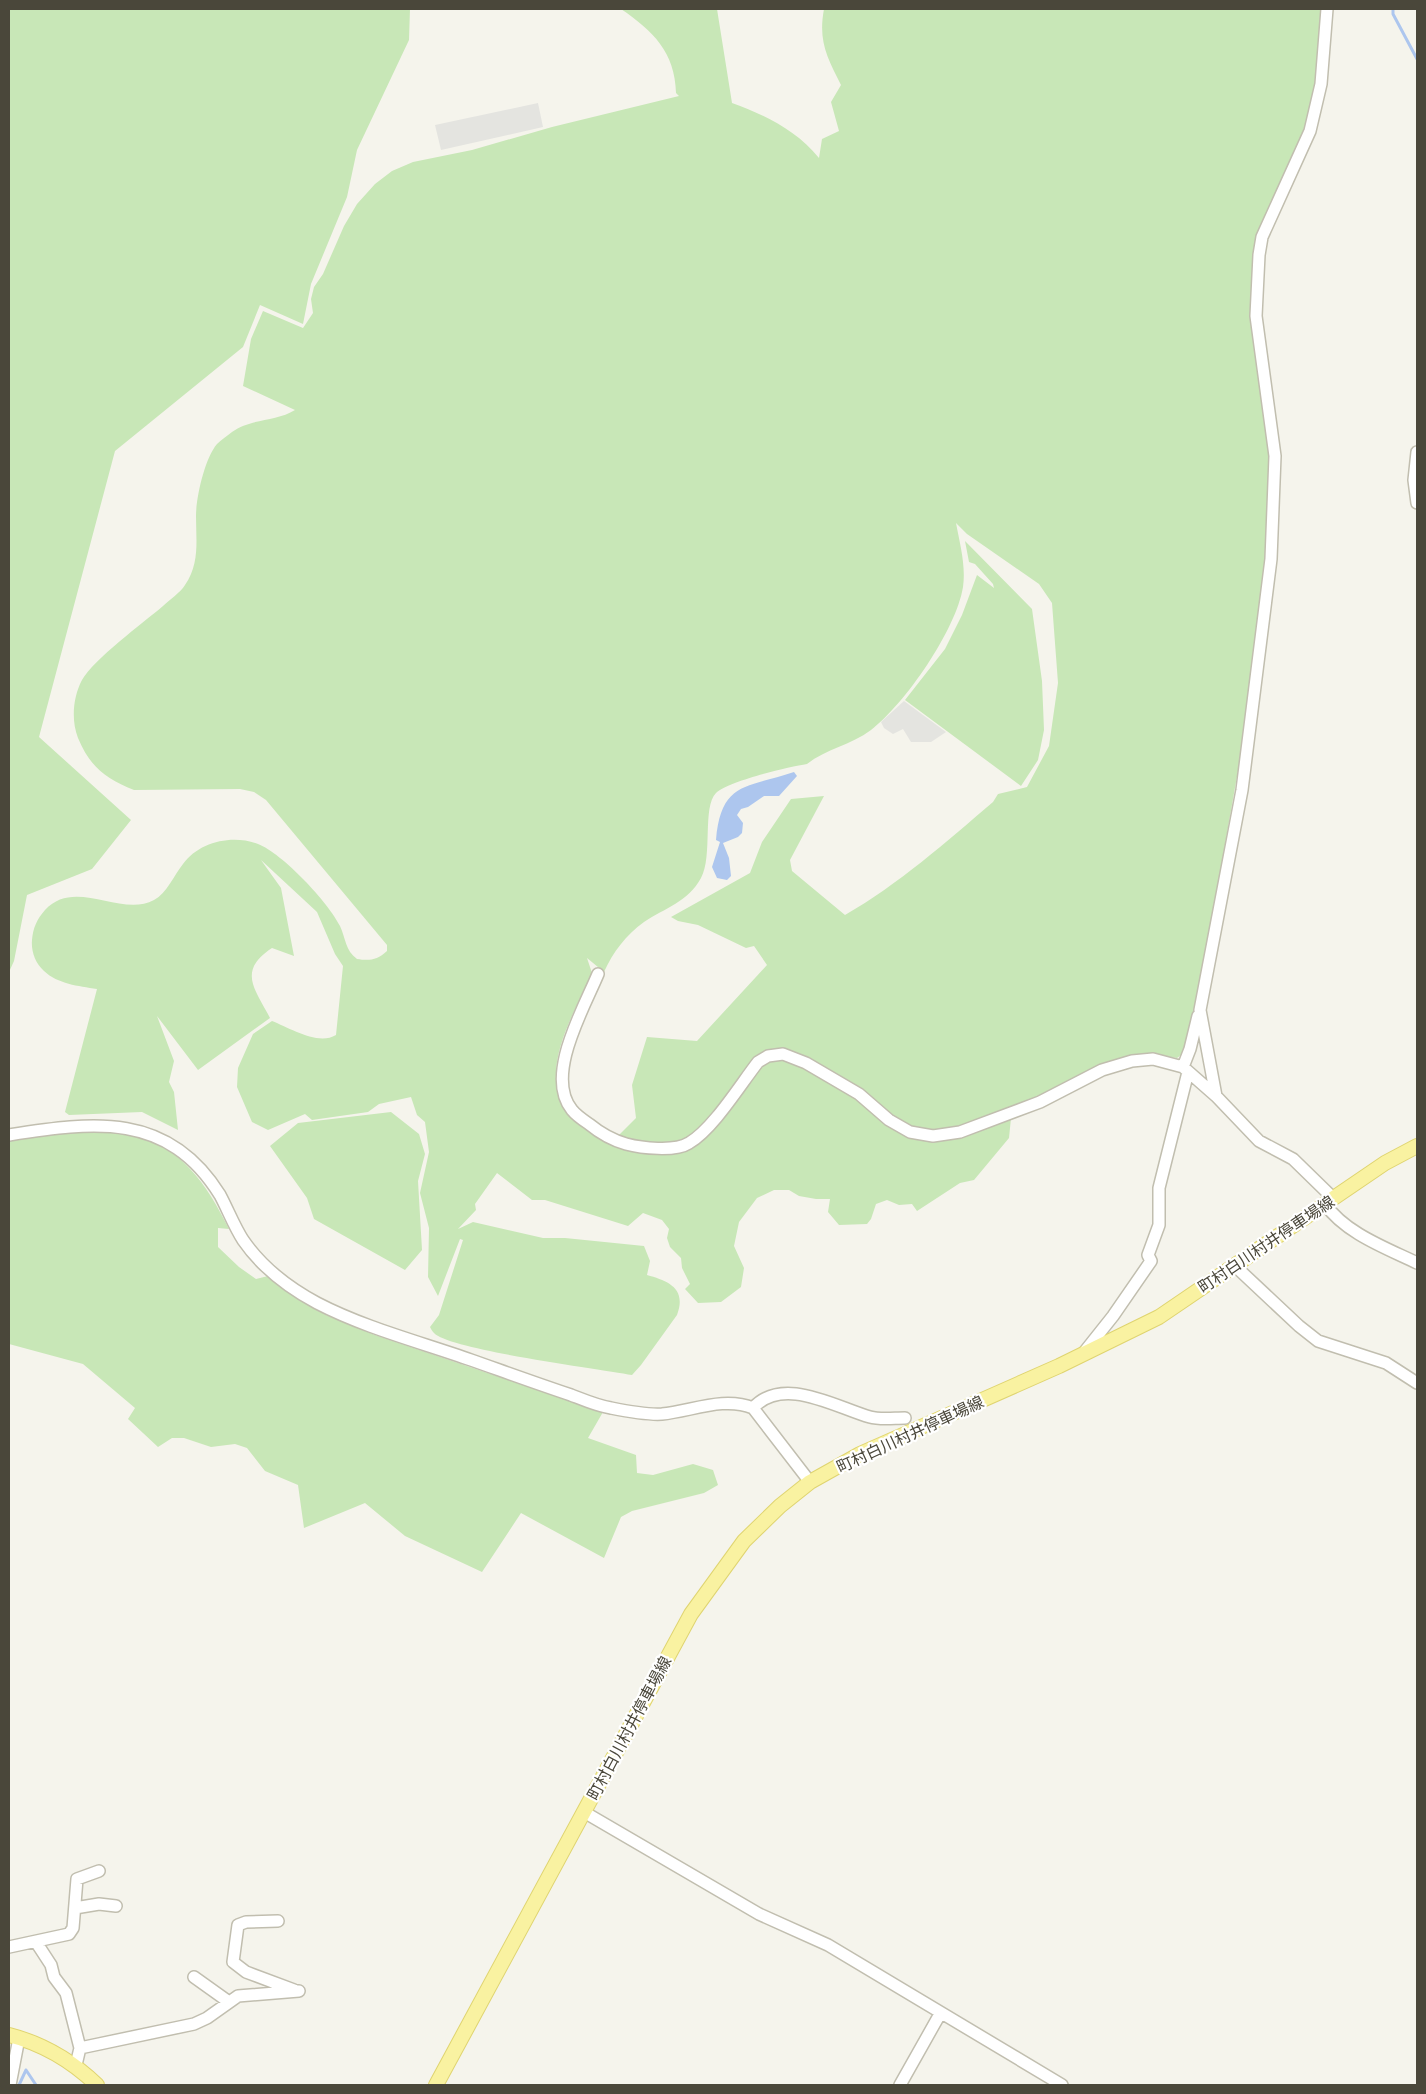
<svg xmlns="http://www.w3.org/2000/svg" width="1426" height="2094" font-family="'Space Grotesk','Noto Sans JP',sans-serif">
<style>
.green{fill:#c8e7b7;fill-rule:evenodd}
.parking{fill:#e4e4e0}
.water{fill:#adc6ee}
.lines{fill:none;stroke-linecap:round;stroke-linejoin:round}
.stream{stroke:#adc6ee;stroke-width:3}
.minor-casing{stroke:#c1beaf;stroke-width:14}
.major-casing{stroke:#dfd470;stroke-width:16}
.minor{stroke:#fff;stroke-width:11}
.major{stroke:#f9f2a1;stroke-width:14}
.labels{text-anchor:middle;stroke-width:4.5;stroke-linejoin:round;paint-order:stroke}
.street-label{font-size:16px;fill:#4a473a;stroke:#fff}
</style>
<rect width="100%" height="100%" fill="#f5f4ec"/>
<!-- green -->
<path class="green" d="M 9,9 L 410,9 L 409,40 L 357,150 L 347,197 L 311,284 L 303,324 L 260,305 L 243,347 L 115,451 L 39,737 L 131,820 L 92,869 L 27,895 L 14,961 L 9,972 Z
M 621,9 L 717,9 L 732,103 C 765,115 796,130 819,158 L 822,139 L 839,131 L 831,102 L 841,85 C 827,57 818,41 824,9 L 1321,9 L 1321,50 L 1308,119 L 1255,242 L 1250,319 L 1269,451 L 1265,573 L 1248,714 L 1197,1003 C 1194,1019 1191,1050 1177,1058 L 1158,1055 L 1012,1108 L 1009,1138 L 974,1180 L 960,1183 L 917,1211 L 912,1204 L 899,1205 L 887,1200 L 876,1204 L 871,1219 L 867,1224 L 839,1225 L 828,1212 L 830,1199 L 816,1199 L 799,1196 L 789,1190 L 774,1190 L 757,1198 L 739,1222 L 734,1246 L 744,1268 L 741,1287 L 721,1302 L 698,1303 L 685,1289 L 690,1284 L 682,1268 L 681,1258 L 670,1247 L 667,1238 L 669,1229 L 662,1220 L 643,1213 L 628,1226 L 545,1200 L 532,1200 L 497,1173 L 475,1204 L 476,1210 L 458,1229 L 473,1222 L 543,1238 L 565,1238 L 644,1246 L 650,1261 L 647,1275 C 668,1281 687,1288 677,1315 L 641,1365 L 632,1375 C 600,1369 450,1350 434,1333 C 432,1331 431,1329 430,1327 L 439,1315 L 463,1240 L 460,1239 L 438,1296 L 428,1277 L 429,1228 L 420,1193 L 429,1152 L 425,1122 L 417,1115 L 411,1097 L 379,1104 L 368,1112 L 312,1120 L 305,1114 L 268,1130 L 252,1122 L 237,1087 L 238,1068 L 253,1034 L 272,1021 C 290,1028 318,1046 336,1035 L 343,966 L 335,954 L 317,912 L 261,860 L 281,888 L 294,956 L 272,948 C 237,971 255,989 270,1018 L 198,1070 L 157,1016 L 174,1061 L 169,1082 L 174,1092 L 178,1130 L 142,1112 L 69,1115 L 65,1112 L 97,989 C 78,986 58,984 44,971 C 35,963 31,951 32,940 C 33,928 37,919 45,910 C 75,877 121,918 154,900 C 167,893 174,875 183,864 C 199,842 232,834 258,844 C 282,853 329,903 340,926 C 346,939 345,950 357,959 C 370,961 377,960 387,951 L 387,945 L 266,800 L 254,792 L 240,789 L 134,790 C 106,779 90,767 78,738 C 71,720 73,697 82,680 C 94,659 143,623 163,606 C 170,599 180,593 185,585 C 200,563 196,540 196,516 C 196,497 205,458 217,444 C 221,440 227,436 232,432 C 251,418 276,422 295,410 L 243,386 L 251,339 L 263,311 L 303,328 L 313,313 L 311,299 L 314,287 L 323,274 L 344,226 L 357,204 L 375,184 L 392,171 L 413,162 L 472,150 L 552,127 L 679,96 L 676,93 C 675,52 653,31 621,9 ZM 956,523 L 967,534 L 1039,584 L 1052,603 L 1058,683 L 1049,746 L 1027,787 L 998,794 L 993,802 C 946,842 899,884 845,915 L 792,871 L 790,860 L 824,796 L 791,799 L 762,842 L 750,873 L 671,917 L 678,921 L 698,925 L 746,948 L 754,946 L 767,965 L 697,1041 L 647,1037 L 632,1085 L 636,1118 L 610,1144 C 595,1135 573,1124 564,1108 C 540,1066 575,1012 592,973 L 587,958 L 604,972 C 613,952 626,935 644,922 C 665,908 688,902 701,878 C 713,856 702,807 716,793 C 729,781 788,767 807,764 C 826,749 851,745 871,730 C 905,704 956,630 963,587 C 966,566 960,544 956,523 Z
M 965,541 L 1032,609 L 1042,681 L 1044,730 L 1038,760 L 1021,786 L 905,700 L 945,649 L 962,615 L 977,575 L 994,588 L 993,584 L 975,564 L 969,562 Z
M 391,1112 L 419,1134 L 425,1154 L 418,1181 L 422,1250 L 405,1270 L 314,1219 L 307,1198 L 270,1146 L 298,1123 Z
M 96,1130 C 106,1131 117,1130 126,1132 C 181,1145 206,1183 229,1229 L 218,1228 L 218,1247 L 239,1267 L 256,1279 L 268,1276 L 326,1315 L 375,1335 L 603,1412 L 588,1438 L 636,1455 L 637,1473 L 653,1475 L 693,1464 L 713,1470 L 718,1485 L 704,1493 L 632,1511 L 621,1517 L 604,1558 L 521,1513 L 482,1572 L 405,1536 L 365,1503 L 304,1528 L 298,1485 L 265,1471 L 247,1448 L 235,1444 L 211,1447 L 184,1438 L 172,1438 L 158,1447 L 128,1419 L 135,1408 L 83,1364 L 9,1344 L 9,1140 Z"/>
<!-- parking -->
<path class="parking" d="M 538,103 L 543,127 L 441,150 L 435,125 Z
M 904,701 L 946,732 L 931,742 L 911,742 L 903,729 L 893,734 L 884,728 L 881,722 Z"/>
<!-- water -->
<path class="water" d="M 794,772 L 797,776 L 779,796 L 764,796 L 748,807 L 741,809 L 737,815 L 743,823 L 742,833 L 738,837 L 723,843 L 729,858 L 731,876 L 727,880 L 717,878 L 712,867 L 720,842 L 716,840 C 721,781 747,788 794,772 Z"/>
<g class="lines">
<!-- stream -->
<path class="stream" d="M 1393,9 L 1393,14 L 1417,59
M 26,2070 L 36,2085
M 19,2085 L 26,2070"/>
<!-- minor casing -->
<g class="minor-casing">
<path id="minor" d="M 1417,452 L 1414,480 L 1417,503
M 598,974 C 584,1008 544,1076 572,1110 C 576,1115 583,1120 589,1124 C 600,1133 612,1140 626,1144 C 641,1148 675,1152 689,1143 C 713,1129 740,1085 758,1062 L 768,1056 L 783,1054 L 806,1063 L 859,1094 L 889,1120 L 910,1132 L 933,1136 L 960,1132 L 1040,1102 L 1102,1070 L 1132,1061 L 1153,1059 L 1183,1067 L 1216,1096 L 1259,1141 L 1293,1159 L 1333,1198
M 1183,1067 L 1190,1049 L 1198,1016
M 1216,1096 L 1200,1010 L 1242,790 L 1271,559 L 1275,456 L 1256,316 L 1259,255 L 1262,237 L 1310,131 L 1321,84 L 1327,9
M 9,1135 C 93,1122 168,1111 220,1195 C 228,1210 234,1226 243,1240 C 261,1266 289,1288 317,1303 C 365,1328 420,1342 471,1360 C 505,1372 538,1384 571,1395 C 584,1400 598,1406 611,1408 C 626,1411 647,1415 662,1414 C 692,1411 724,1396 753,1408 L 810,1482
M 1325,1204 C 1345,1233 1386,1248 1417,1263
M 1235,1266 L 1299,1326 L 1318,1341 L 1386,1363 L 1417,1383
M 1082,1355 L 1113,1316 L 1151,1261 L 1148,1255 L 1159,1225 L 1159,1188 L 1188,1072
M 753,1408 C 783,1375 835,1407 870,1417 C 880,1420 894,1418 905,1418
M 584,1812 L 759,1914 L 828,1945 L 1062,2085
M 75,1908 L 99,1904 L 116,1906
M 278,1921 L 246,1922 L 238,1925 L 233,1962 L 246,1972 L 294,1990
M 36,1942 L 51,1965 L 54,1977 L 66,1993 L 80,2048 L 76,2065
M 9,1947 L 69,1934 L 73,1928 L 77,1879 L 99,1871
M 194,1977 L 229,2002
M 80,2048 L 194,2024 L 207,2018 L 238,1996 L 299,1991
M 10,2085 L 19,2038
M 900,2085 L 940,2014"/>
</g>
<!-- major casing -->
<g class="major-casing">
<path id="major" d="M 9,2035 C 44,2044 71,2060 97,2085
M 436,2085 L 691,1614 L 744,1541 L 780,1506 L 810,1482 L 860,1454 L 1059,1366 L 1159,1317 L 1385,1163 L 1417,1146"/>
</g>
<!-- minor -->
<use href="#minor" class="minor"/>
<!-- major -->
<use href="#major" class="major"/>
</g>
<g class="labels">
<!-- street labels -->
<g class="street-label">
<text transform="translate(1266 1244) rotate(-34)" y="6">町村白川村井停車場線</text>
<text transform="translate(910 1434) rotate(-25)" y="6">町村白川村井停車場線</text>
<text transform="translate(629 1728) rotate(-62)" y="6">町村白川村井停車場線</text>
</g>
</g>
<!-- border -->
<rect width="1426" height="2094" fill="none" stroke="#4a473a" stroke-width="20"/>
</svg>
